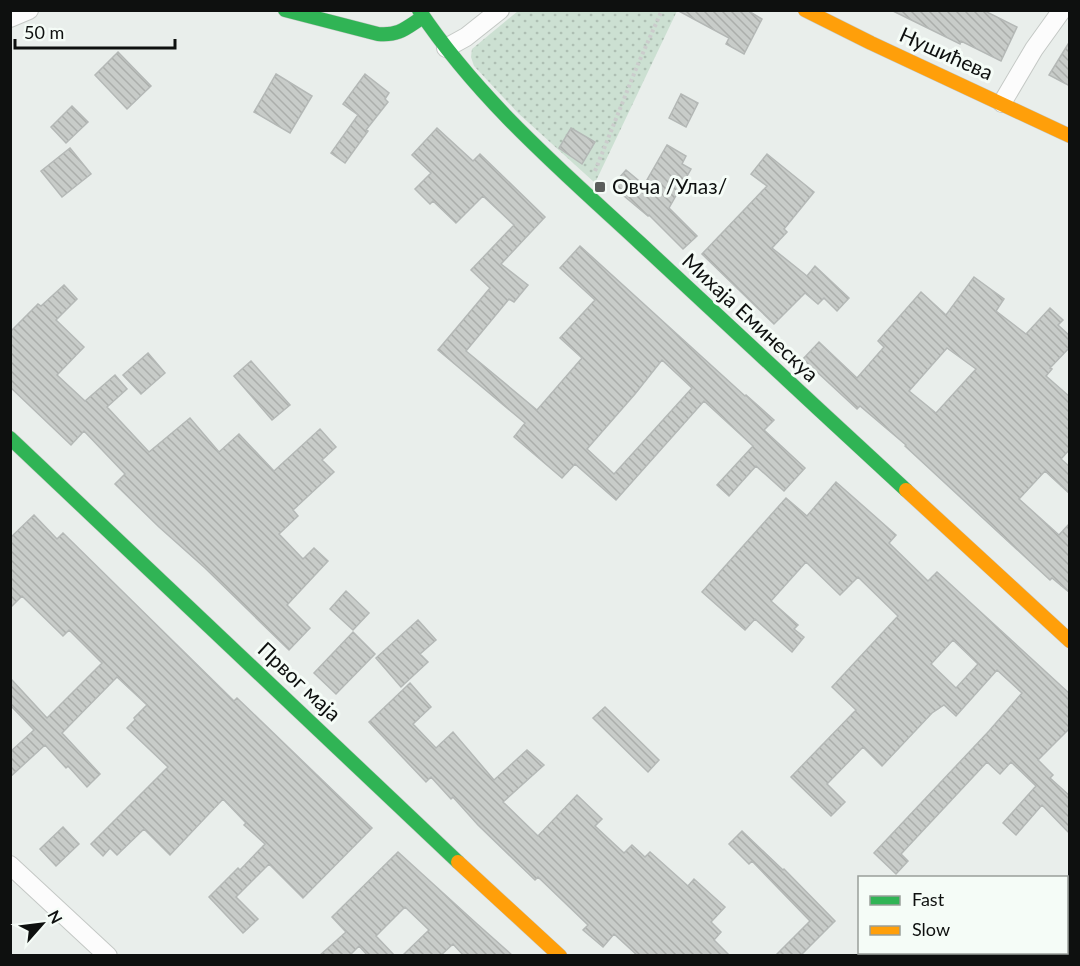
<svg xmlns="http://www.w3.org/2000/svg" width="1080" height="966" font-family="Lato,sans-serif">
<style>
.park{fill:url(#park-dots)}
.building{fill:url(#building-back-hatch);stroke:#b4b8b6;stroke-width:1.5;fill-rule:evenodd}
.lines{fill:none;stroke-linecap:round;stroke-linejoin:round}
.street-casing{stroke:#c4c8c5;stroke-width:20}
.fast-casing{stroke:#c4c8c5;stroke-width:15}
.slow-casing{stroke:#c4c8c5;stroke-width:15}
.path{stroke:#cbcccc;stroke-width:4;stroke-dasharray:3 3;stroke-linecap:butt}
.street{stroke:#fcfcfc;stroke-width:18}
.fast{stroke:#30b455;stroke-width:14}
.slow{stroke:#ff9f0a;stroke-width:14}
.poi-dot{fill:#5b5e5c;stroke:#f5fcf7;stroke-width:2}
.labels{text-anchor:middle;stroke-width:6;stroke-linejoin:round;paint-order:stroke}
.street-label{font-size:21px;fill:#0e100f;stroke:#f5fcf7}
.poi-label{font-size:21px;fill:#0e100f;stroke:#f5fcf7;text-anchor:start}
</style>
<defs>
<pattern id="park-dots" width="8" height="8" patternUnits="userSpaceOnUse" patternTransform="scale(1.5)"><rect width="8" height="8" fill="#cce0d2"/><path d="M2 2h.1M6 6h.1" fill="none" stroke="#aebfb3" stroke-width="1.8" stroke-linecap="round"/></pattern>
<pattern id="building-back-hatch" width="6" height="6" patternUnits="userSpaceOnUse" patternTransform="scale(1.5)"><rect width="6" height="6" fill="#c8ccc9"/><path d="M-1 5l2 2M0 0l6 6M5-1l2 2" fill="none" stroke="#abaeab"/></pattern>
</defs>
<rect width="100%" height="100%" fill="#e9eeeb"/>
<!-- park -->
<path class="park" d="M 518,11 L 677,11 L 595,183 L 518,113 L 474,66 L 471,57 L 472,49 Z"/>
<!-- building -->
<path class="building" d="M 677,10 L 747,10 L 762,19 L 744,54 L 726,44 L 729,38 Z
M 891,10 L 983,10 L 1017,27 L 1001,61 L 961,41 L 960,44 Z
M 1070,41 L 1070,86 L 1049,75 Z
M 118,52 L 151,86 L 127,109 L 95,75 Z
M 276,74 L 312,96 L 290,133 L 254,112 Z
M 365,74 L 389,93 L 385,99 L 388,102 L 366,130 L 368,131 L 345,163 L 331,153 L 358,115 L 343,104 Z
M 681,94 L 698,103 L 686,127 L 669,118 Z
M 72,106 L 88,122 L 66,143 L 51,127 Z
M 437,128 L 473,161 L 480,154 L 545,217 L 501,264 L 528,285 L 514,302 L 509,299 L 466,351 L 537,410 L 582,358 L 560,338 L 595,300 L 560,268 L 580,246 L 745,396 L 746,395 L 774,420 L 764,430 L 805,468 L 784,491 L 756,466 L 729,496 L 717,485 L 753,446 L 704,401 L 616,500 L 575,464 L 562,478 L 514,437 L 525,423 L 438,350 L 490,288 L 471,270 L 514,225 L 483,196 L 456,223 L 433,201 L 430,204 L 415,189 L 431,173 L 412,155 ZM 662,360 L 692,388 L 614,474 L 587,449 L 635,394 Z
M 571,128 L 595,142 L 582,164 L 559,148 Z
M 667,145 L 686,156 L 682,164 L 691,169 L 669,208 L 697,236 L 683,249 L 649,215 L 648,216 L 612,186 L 626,170 L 644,185 Z
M 70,148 L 91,174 L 62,197 L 41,171 Z
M 767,154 L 814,192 L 784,229 L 787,232 L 772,248 L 807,276 L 815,266 L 849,298 L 837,311 L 824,298 L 818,304 L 805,293 L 774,324 L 702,254 L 767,186 L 751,174 Z
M 974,277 L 1004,299 L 996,311 L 1026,334 L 1050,308 L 1063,320 L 1058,325 L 1070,336 L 1070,347 L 1050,368 L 1052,369 L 1046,376 L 1070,397 L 1070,449 L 1061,459 L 1070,467 L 1070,494 L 1045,471 L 1019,499 L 1059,535 L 1070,523 L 1070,593 L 1052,578 L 1050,580 L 905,446 L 906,445 L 860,406 L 857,409 L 803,359 L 819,342 L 857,378 L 884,347 L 878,341 L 921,292 L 946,315 ZM 947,348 L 976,369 L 936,413 L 909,391 Z
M 64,285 L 77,299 L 56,320 L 84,347 L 57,375 L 85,401 L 115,375 L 127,389 L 107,407 L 149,452 L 190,418 L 219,452 L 239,434 L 274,471 L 320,429 L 336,447 L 322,460 L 334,472 L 293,510 L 298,516 L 279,534 L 303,559 L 314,548 L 328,561 L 287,605 L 310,628 L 289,650 L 205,568 L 159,527 L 115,484 L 125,474 L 84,431 L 71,445 L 10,387 L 10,332 L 38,304 L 41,306 Z
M 148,353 L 165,373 L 141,394 L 123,375 Z
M 251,361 L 290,405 L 272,420 L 234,376 Z
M 836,482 L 896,535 L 889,543 L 928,581 L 937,572 L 1070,694 L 1070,728 L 1038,760 L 1053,775 L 1050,778 L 1070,796 L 1070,834 L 1042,805 L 1016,835 L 1003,823 L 1036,786 L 1011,762 L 1000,774 L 987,762 L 901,854 L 908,861 L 896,874 L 874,853 L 989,731 L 1022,693 L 997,670 L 956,716 L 944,705 L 932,713 L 882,766 L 863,747 L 827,784 L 845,802 L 831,816 L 791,777 L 856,710 L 832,687 L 898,616 L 858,577 L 840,595 L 806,562 L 771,601 L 798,625 L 794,629 L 804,637 L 792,652 L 755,619 L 745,630 L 702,592 L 786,498 L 807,516 ZM 953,640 L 978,664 L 956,688 L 931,664 Z
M 34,515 L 57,539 L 63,533 L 234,701 L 237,698 L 372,828 L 303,898 L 269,864 L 236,897 L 258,919 L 243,933 L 209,897 L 238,868 L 240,870 L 265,844 L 244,825 L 246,823 L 223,799 L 170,855 L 144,829 L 117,855 L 110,848 L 103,856 L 91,844 L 168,767 L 127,728 L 135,720 L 134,718 L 147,705 L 117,677 L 62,733 L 100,774 L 87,787 L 68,766 L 66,768 L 45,745 L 10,777 L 10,752 L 34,730 L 10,705 L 10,678 L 47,718 L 102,663 L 69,630 L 63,636 L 22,596 L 10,608 L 10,538 Z
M 346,591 L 369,613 L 353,630 L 330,609 Z
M 418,620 L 436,640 L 420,654 L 428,662 L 401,687 L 376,658 Z
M 353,632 L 375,654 L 336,694 L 314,673 Z
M 410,683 L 431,707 L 413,724 L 436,748 L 453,732 L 494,780 L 527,750 L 544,765 L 503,802 L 538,836 L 577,795 L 602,819 L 595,826 L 624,853 L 632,845 L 645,857 L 650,852 L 688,886 L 694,879 L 725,907 L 711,922 L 721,932 L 714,940 L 730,956 L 638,956 L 614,934 L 603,947 L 583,930 L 588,925 L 538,877 L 535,880 L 478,825 L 453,797 L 451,799 L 431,777 L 426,782 L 369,722 Z
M 605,707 L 659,760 L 648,772 L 593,718 Z
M 63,827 L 79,844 L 56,866 L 40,849 Z
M 742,831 L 783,870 L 784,869 L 835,921 L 800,956 L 775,956 L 810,921 L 752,861 L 749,864 L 729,844 Z
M 398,852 L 476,923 L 513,956 L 464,956 L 453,944 L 440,956 L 402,956 L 429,930 L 405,907 L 376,936 L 395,956 L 368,956 L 359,946 L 349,956 L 319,956 L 346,932 L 332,917 Z"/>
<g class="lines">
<!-- street casing -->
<g class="street-casing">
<path id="street" d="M 10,18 L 29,10
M 446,48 L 466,37 L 500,10
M 1002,103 L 1034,49 L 1062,10
M 10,865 L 108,956"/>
</g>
<!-- fast casing -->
<g class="fast-casing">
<path id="fast" d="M 285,10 L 378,34 C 399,36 406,28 423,17
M 419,10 C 479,100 561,170 640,243 C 728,325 817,408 906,490
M 10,438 L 458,862"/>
</g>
<!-- slow casing -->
<g class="slow-casing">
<path id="slow" d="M 805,10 L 871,43 L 1070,136
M 906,490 L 1070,641
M 458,862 L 560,956"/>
</g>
<!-- path -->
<path class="path" d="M 595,171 L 638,64 L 662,10"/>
<!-- street -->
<use href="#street" class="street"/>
<!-- fast -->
<use href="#fast" class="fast"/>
<!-- slow -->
<use href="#slow" class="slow"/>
</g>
<!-- markers -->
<rect class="poi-dot" x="594" y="181" width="12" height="12" rx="3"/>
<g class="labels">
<!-- street labels -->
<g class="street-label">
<text transform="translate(946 54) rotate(24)" y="7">Нушићева</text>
<text transform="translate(750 318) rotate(43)" y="7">Михаја Еминескуа</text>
<text transform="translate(299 682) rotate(43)" y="7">Првог маја</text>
</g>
<!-- poi labels -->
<g class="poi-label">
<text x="612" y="194">Овча /Улаз/</text>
</g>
</g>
<!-- border -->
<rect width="1080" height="966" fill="none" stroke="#0e100f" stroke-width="24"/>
<!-- legend -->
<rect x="858" y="876" width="210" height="78" fill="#f5fcf7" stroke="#999e9a" stroke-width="1.5"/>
<rect x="870" y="896" width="30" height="9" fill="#30b455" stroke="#999e9a" stroke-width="1.5"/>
<text x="912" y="906" font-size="18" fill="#0e100f">Fast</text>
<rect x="870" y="926" width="30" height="9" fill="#ff9f0a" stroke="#999e9a" stroke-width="1.5"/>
<text x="912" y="936" font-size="18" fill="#0e100f">Slow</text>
<!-- north arrow -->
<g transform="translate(42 924) rotate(62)" stroke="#f5fcf7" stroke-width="4.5" paint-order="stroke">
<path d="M0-4.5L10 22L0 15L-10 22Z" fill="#0e100f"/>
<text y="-9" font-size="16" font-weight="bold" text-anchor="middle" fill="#0e100f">N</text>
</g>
<!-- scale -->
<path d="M15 39v9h160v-9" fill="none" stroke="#0e100f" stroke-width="3"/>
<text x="24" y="39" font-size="18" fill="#0e100f" stroke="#f5fcf7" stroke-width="4.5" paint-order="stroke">50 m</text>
</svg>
